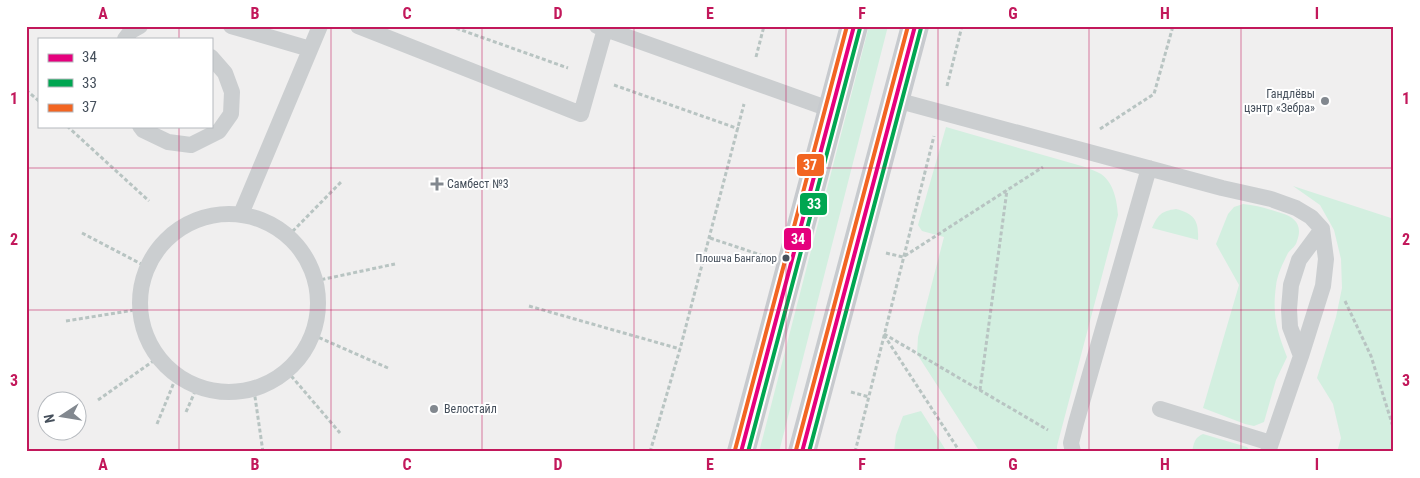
<svg xmlns="http://www.w3.org/2000/svg" width="1420" height="478" font-family="'Roboto Condensed',sans-serif">
<style>
.green{fill:#d3efe0}
.lines{fill:none;stroke-linecap:round;stroke-linejoin:round}
.path{stroke:#b8c4c2;stroke-width:3;stroke-dasharray:4 2.5;stroke-linecap:butt}
.service{stroke:#cbced0;stroke-width:16}
.primary{stroke:#c7cace;stroke-width:28}
.bus-1-casing{stroke:#fff;stroke-width:8}
.bus-2-casing{stroke:#fff;stroke-width:8}
.bus-3-casing{stroke:#fff;stroke-width:8}
.bus-1{stroke:#e5007d;stroke-width:4}
.bus-2{stroke:#00a651;stroke-width:4}
.bus-3{stroke:#f26522;stroke-width:4}
.grid{fill:none;stroke:#c2185b;stroke-width:1;stroke-opacity:0.55}
.poi-dot{fill:#82888f;stroke:#fff;stroke-width:2}
.bus-dot{fill:#46505c;stroke:#fff;stroke-width:2}
.labels{text-anchor:middle;stroke-width:4;stroke-linejoin:round;paint-order:stroke}
.bus-label{font-size:11px;fill:#46505c;stroke:#fff;text-anchor:end}
.poi-label{font-size:12px;fill:#46505c;stroke:#fff;text-anchor:start}
.line-badge{stroke:#fff;stroke-width:2}
.badge-label{font-size:14px;text-anchor:middle;font-weight:bold;fill:#fff}
.neatline{fill:none;stroke:#c2185b;stroke-width:2}
.grid-label{font-size:16px;text-anchor:middle;font-weight:bold;fill:#c2185b}
</style>
<rect width="100%" height="100%" fill="#f0efef"/>
<!-- green -->
<path class="green" d="M 869,26 L 888,26 L 779,452 L 759,452 Z
M 946,127 L 1085,167 C 1090,169 1096,171 1101,174 C 1114,183 1117,201 1118,215 L 1057,446 L 1057,452 L 980,452 L 917,354 L 918,337 L 944,237 L 922,231 L 918,225 Z
M 1293,186 L 1394,219 L 1394,452 L 1337,452 L 1341,438 L 1333,404 L 1317,378 L 1336,317 L 1342,288 L 1341,259 L 1334,230 L 1320,205 Z
M 1243,204 C 1256,205 1268,209 1281,213 C 1295,217 1303,225 1297,241 C 1296,246 1291,249 1288,253 C 1283,263 1277,275 1276,286 C 1272,315 1277,331 1287,357 L 1276,380 L 1264,422 L 1254,426 L 1245,424 L 1203,408 L 1239,285 L 1216,244 L 1228,214 L 1234,207 Z
M 1176,209 C 1195,214 1199,221 1198,240 L 1152,228 C 1158,215 1161,211 1176,209 Z
M 921,411 L 947,452 L 894,452 L 896,435 L 903,416 Z
M 1203,434 L 1247,447 L 1251,452 L 1192,452 C 1194,443 1194,438 1203,434 Z"/>
<g class="lines">
<!-- path -->
<path class="path" d="M 450,26 L 568,68
M 756,57 L 764,26
M 614,85 L 739,129
M 947,86 L 962,26
M 26,90 L 39,101
M 67,126 L 149,201
M 1100,129 L 1154,94 L 1173,26
M 82,233 L 147,267
M 288,236 L 342,181
M 710,238 L 761,255
M 886,253 L 903,257 L 1043,167
M 315,281 L 395,264
M 1345,301 L 1371,356 L 1394,430
M 529,306 L 680,349
M 66,321 L 141,309
M 884,334 L 1048,430
M 313,335 L 388,368
M 884,335 L 960,452
M 287,371 L 340,433
M 254,390 L 263,452
M 980,390 L 1007,190
M 851,392 L 869,397
M 98,400 L 159,357
M 186,412 L 197,387
M 157,424 L 177,375
M 650,452 L 680,349 L 744,104
M 855,452 L 934,136"/>
<!-- service -->
<path class="service" d="M 231,26 L 310,49
M 358,26 L 581,114 L 605,29
M 597,26 L 832,110
M 125,39 L 131,31 L 140,26
M 896,100 L 1222,188 L 1271,199 L 1296,208 L 1311,217 L 1322,229 L 1326,259 L 1323,286 L 1301,356 L 1268,452
M 140,126 L 143,130 L 168,142 L 191,145 L 219,131 L 231,114 L 232,92 L 225,73 L 211,57
M140 303a89 89 0 1 1 178 0a89 89 0 1 1-178 0Z
M 241,214 L 320,26
M 1301,356 L 1290,327 L 1289,309 L 1291,285 L 1299,260 L 1322,229
M 1160,409 L 1271,443
M 1073,452 L 1071,443 L 1076,423 L 1149,168"/>
<!-- primary -->
<path class="primary" d="M 741,452 L 854,26
M 802,452 L 915,26"/>
<!-- bus-1 casing -->
<g class="bus-1-casing">
<path id="bus-1" d="M 741,452 L 854,26
M 802,452 L 915,26"/>
</g>
<!-- bus-2 casing -->
<g class="bus-2-casing">
<path id="bus-2" d="M 748,452 L 860,28
M 809,452 L 921,28"/>
</g>
<!-- bus-3 casing -->
<g class="bus-3-casing">
<path id="bus-3" d="M 735,450 L 847,26
M 796,450 L 908,26"/>
</g>
<!-- bus-1 -->
<use href="#bus-1" class="bus-1"/>
<!-- bus-2 -->
<use href="#bus-2" class="bus-2"/>
<!-- bus-3 -->
<use href="#bus-3" class="bus-3"/>
</g>
<!-- grid -->
<path class="grid" d="M 179,26 L 179,39M 331,26 L 331,452M 482,26 L 482,452M 634,26 L 634,452M 786,26 L 786,452M 938,26 L 938,452M 1089,26 L 1089,452M 1241,26 L 1241,452M 179,126 L 179,452M 26,168 L 1394,168M 26,310 L 1394,310"/>
<!-- markers -->
<g class="poi-dot">
<circle cx="1325" cy="101" r="5"/>
<path d="M434.5 176.5h5v5h5v5h-5v5h-5v-5h-5v-5h5z"/>
<circle cx="434" cy="409" r="5"/>
</g>
<circle class="bus-dot" cx="786" cy="258" r="4.5"/>
<g class="labels">
<!-- bus labels -->
<g class="bus-label">
<text x="777" y="262">Плошча Бангалор</text>
</g>
<!-- poi labels -->
<g class="poi-label">
<text x="1315" y="98" text-anchor="end">Гандлёвы<tspan x="1315" dy="14">цэнтр «Зебра»</tspan></text>
<text x="447" y="188">Самбест №3</text>
<text x="444" y="413">Велостайл</text>
</g>
</g>
<g class="line-badge">
<rect x="796" y="153" width="29" height="24" rx="5" fill="#f26522"/>
<rect x="799" y="192" width="29" height="24" rx="5" fill="#00a651"/>
<rect x="783" y="227" width="29" height="24" rx="5" fill="#e5007d"/>
</g>
<g class="badge-label">
<text x="810" y="170">37</text>
<text x="814" y="209">33</text>
<text x="798" y="244">34</text>
</g>
<!-- border -->
<rect width="1420" height="478" fill="none" stroke="#ffffff" stroke-width="55"/>
<!-- legend -->
<rect x="38" y="38" width="175" height="90" fill="#ffffff" stroke="#b5b9be"/>
<rect x="48" y="54" width="25" height="8" fill="#e5007d" stroke="#b5b9be"/>
<text x="82" y="62" font-size="15" fill="#46505c">34</text>
<rect x="48" y="79" width="25" height="8" fill="#00a651" stroke="#b5b9be"/>
<text x="82" y="88" font-size="15" fill="#46505c">33</text>
<rect x="48" y="104" width="25" height="8" fill="#f26522" stroke="#b5b9be"/>
<text x="82" y="112" font-size="15" fill="#46505c">37</text>
<!-- north arrow -->
<g transform="translate(62 416) rotate(258)"><circle r="24" fill="#ffffff" stroke="#b5b9be"/>
<path d="M0-4L9 19L0 12L-9 19Z" fill="#82888f"/>
<text y="-8" font-size="14" font-weight="bold" text-anchor="middle" fill="#46505c">N</text>
</g>
<rect x="28" y="28" width="1364" height="422" class="neatline"/>
<g class="grid-label">
<text x="103" y="19">A</text>
<text x="255" y="19">B</text>
<text x="407" y="19">C</text>
<text x="558" y="19">D</text>
<text x="710" y="19">E</text>
<text x="862" y="19">F</text>
<text x="1013" y="19">G</text>
<text x="1165" y="19">H</text>
<text x="1317" y="19">I</text>
<text x="14" y="104">1</text>
<text x="1406" y="104">1</text>
<text x="14" y="245">2</text>
<text x="1406" y="245">2</text>
<text x="14" y="386">3</text>
<text x="1406" y="386">3</text>
<text x="103" y="470">A</text>
<text x="255" y="470">B</text>
<text x="407" y="470">C</text>
<text x="558" y="470">D</text>
<text x="710" y="470">E</text>
<text x="862" y="470">F</text>
<text x="1013" y="470">G</text>
<text x="1165" y="470">H</text>
<text x="1317" y="470">I</text>
</g>
</svg>
